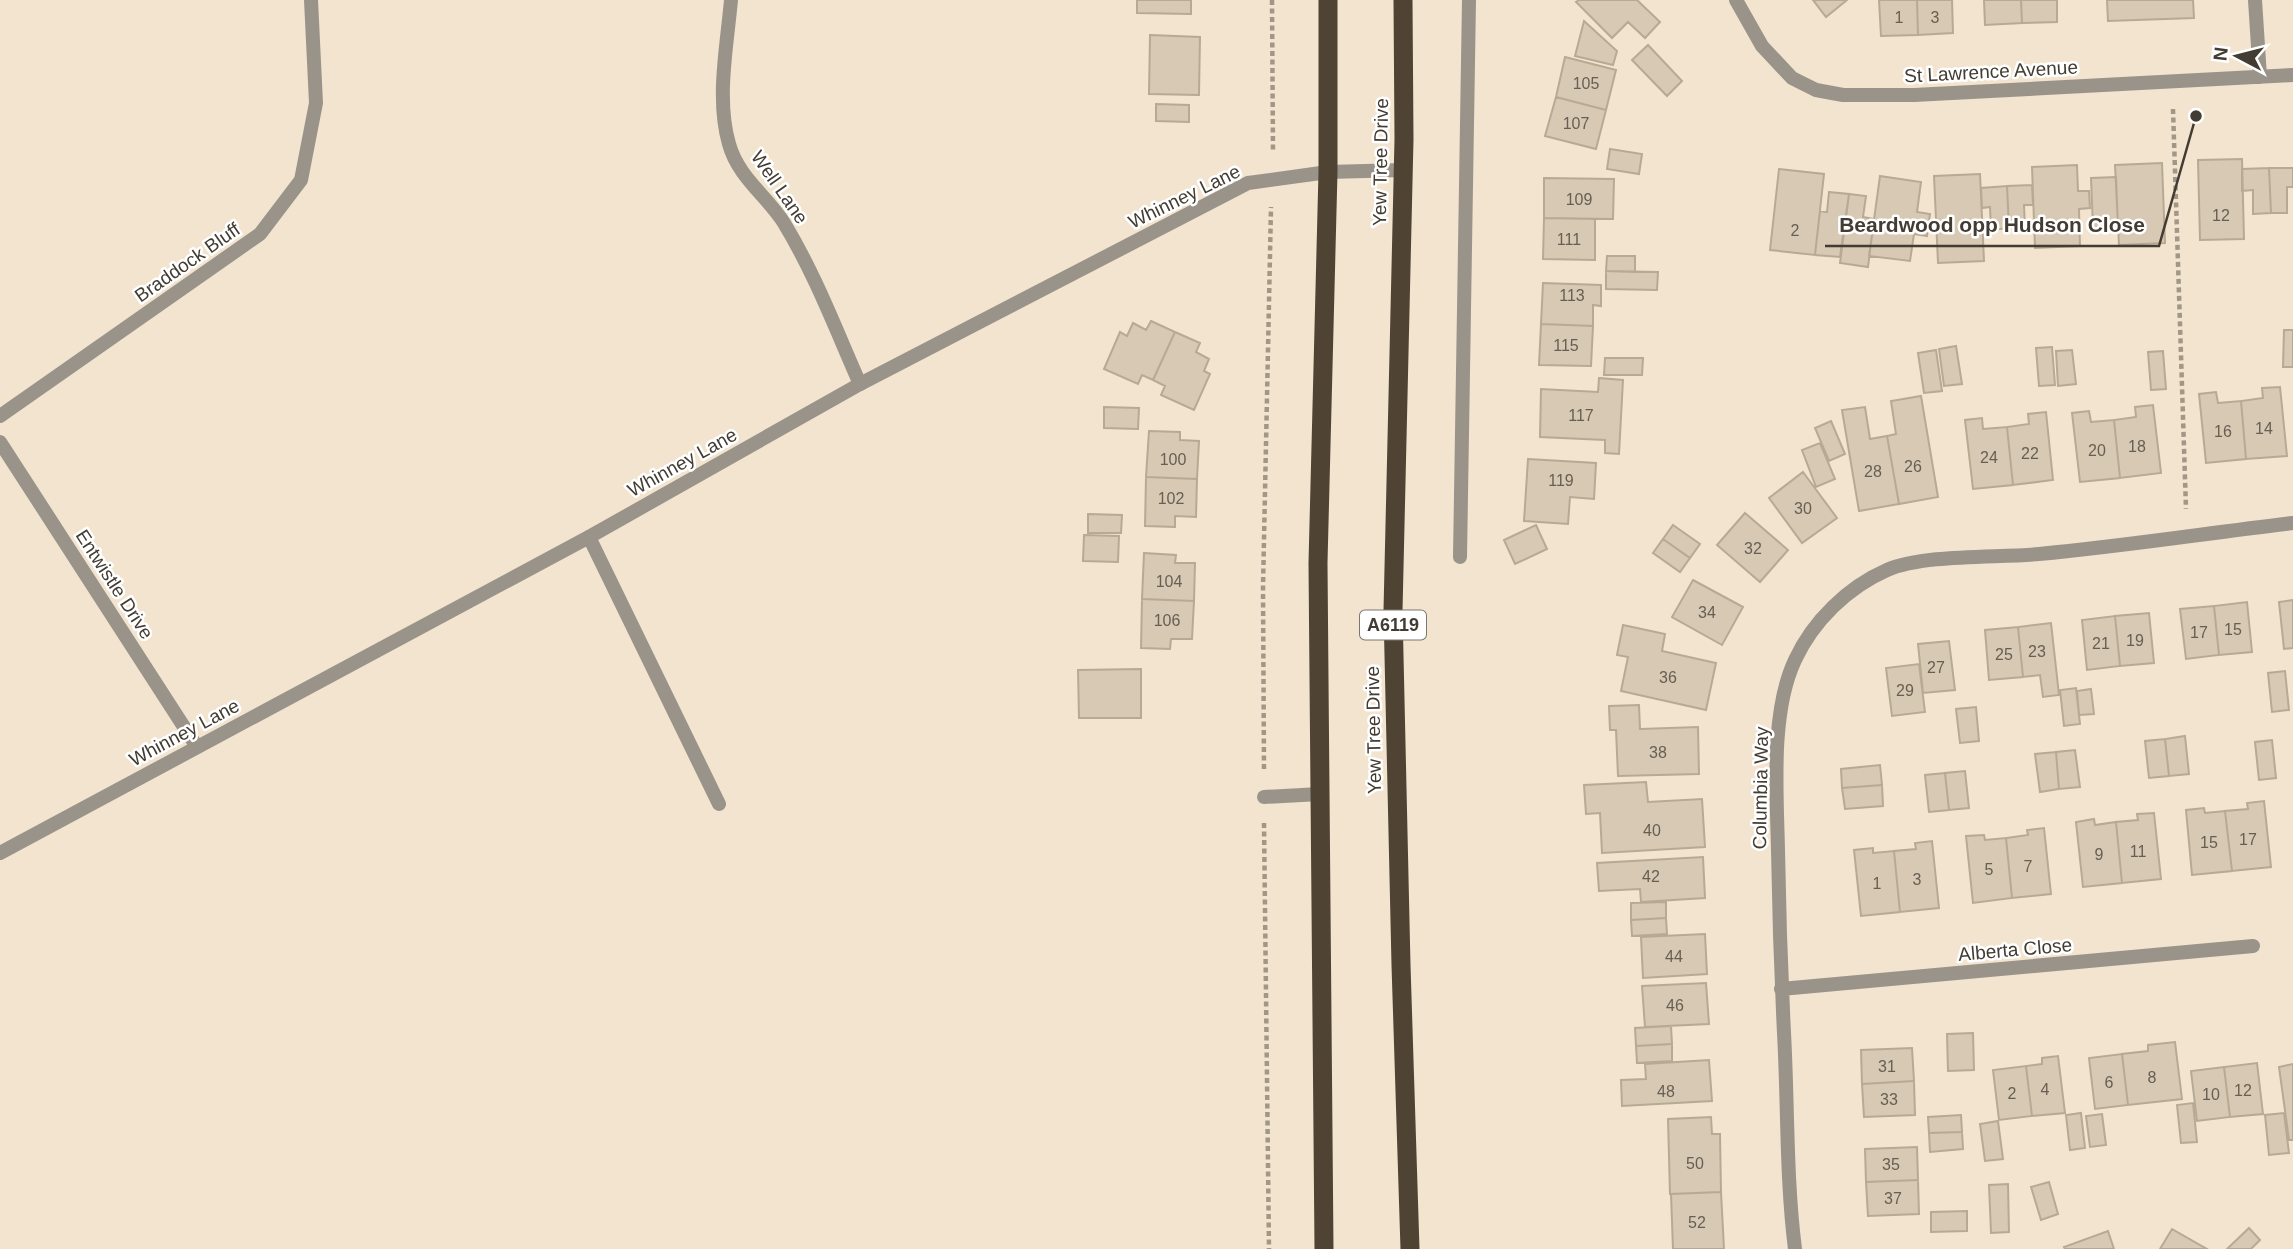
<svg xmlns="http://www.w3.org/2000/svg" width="2293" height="1249" font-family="Helvetica,sans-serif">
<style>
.building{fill:#d7c9b3;stroke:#b7aa95;stroke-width:2}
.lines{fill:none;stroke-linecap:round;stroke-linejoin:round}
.path{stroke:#a29787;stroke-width:4.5;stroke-dasharray:5 3.5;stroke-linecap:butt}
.service{stroke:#99938a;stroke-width:14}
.minor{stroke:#99938a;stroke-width:14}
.trunk{stroke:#4f4434;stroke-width:19}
.labels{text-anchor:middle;stroke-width:5;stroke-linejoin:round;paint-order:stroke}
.number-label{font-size:16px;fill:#675f53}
.shield{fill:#fff;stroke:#7b7670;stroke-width:2}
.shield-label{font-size:18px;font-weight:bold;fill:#423c33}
.street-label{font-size:19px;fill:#423c33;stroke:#fff}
.leader{fill:none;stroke:#423c33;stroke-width:2.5}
.callout-dot{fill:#423c33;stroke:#fff;stroke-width:2.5}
.callout-label{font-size:21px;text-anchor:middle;font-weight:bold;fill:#423c33;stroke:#fff;stroke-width:5;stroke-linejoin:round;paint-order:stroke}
</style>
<rect width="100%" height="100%" fill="#f2e4ce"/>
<!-- building -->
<path class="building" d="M 1137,0 L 1191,0 L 1191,14 L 1137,13 Z
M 1579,0 L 1637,0 L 1660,22 L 1645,38 L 1628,22 L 1612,38 L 1576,2 Z
M 1813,0 L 1847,0 L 1826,17 Z
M 1879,0 L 1917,0 L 1918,35 L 1881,36 Z
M 1917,0 L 1952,0 L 1953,33 L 1918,35 Z
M 1984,0 L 2021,0 L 2022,23 L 1985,25 Z
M 2021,0 L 2057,0 L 2057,22 L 2022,23 Z
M 2107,0 L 2193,0 L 2194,18 L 2108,21 Z
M 1584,21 L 1617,51 L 1613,65 L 1575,56 Z
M 1150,35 L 1200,37 L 1199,95 L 1149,94 Z
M 1648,45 L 1682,81 L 1667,96 L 1632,60 Z
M 1565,57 L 1616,70 L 1606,110 L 1556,97 Z
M 1556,97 L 1606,110 L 1596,149 L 1545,136 Z
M 1156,104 L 1189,105 L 1189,122 L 1156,121 Z
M 1610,149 L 1642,154 L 1639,174 L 1607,169 Z
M 2242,159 L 2244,239 L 2200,240 L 2198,160 Z
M 2162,163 L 2165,243 L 2119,245 L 2115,165 Z
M 2077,165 L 2078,191 L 2089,191 L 2090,208 L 2079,209 L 2080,246 L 2035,248 L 2032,167 Z
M 2269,168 L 2293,168 L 2293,187 L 2287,187 L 2287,213 L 2271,213 Z
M 2269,168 L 2271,213 L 2253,214 L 2253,190 L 2242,191 L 2242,169 Z
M 1779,169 L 1824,174 L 1815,255 L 1770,250 Z
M 1980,174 L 1984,261 L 1938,263 L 1934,176 Z
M 1880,176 L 1921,182 L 1917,212 L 1930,214 L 1927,236 L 1914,234 L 1910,261 L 1869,256 Z
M 2116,177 L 2118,227 L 2093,228 L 2091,178 Z
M 1544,178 L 1614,179 L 1613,219 L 1544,218 Z
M 2032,185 L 2033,205 L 2024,205 L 2025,228 L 2009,228 L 2007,186 Z
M 2007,186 L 2009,228 L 1991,230 L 1990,207 L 1982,208 L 1981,188 Z
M 1829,192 L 1849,194 L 1840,257 L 1815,255 L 1820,211 L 1827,212 Z
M 1849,194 L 1866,196 L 1863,217 L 1874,219 L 1868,267 L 1840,263 Z
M 1544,218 L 1595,219 L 1595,260 L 1543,259 Z
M 1607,256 L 1635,256 L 1635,272 L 1606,271 Z
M 1606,271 L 1658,272 L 1657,290 L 1606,289 Z
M 1543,283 L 1601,285 L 1601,306 L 1593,305 L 1593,326 L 1541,324 Z
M 1151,321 L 1175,332 L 1153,380 L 1142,375 L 1138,384 L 1104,369 L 1120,332 L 1127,336 L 1133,323 L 1146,330 Z
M 1541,324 L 1593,326 L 1591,366 L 1539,365 Z
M 2284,330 L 2293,330 L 2293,367 L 2283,367 Z
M 1175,332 L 1200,343 L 1196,352 L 1209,359 L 1204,371 L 1210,374 L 1194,410 L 1161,395 L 1165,386 L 1153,380 Z
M 1956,346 L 1962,384 L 1944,386 L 1939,349 Z
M 2052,347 L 2055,385 L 2039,386 L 2036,348 Z
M 1936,350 L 1942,391 L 1924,393 L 1918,353 Z
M 2072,350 L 2076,384 L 2058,386 L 2056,351 Z
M 2163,351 L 2166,389 L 2151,390 L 2148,352 Z
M 1605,358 L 1643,358 L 1642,375 L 1604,375 Z
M 1599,378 L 1623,380 L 1619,454 L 1605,453 L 1605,440 L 1540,437 L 1541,389 L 1598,392 Z
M 2280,387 L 2287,456 L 2246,459 L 2241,401 L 2263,398 L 2262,388 Z
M 2216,392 L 2218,403 L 2241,401 L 2246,459 L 2206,463 L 2199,394 Z
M 1921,396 L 1938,497 L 1899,504 L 1887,436 L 1896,434 L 1891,401 Z
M 2153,405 L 2161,473 L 2120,478 L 2114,420 L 2136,417 L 2135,407 Z
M 1104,407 L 1139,408 L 1138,429 L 1104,428 Z
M 1865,407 L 1870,439 L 1887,436 L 1899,504 L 1859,511 L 1842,410 Z
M 2089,411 L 2091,422 L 2114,420 L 2120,478 L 2080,482 L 2072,413 Z
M 2046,412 L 2053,480 L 2013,485 L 2007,427 L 2029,424 L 2028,414 Z
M 1982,418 L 1983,429 L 2007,427 L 2013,485 L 1973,489 L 1965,420 Z
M 1831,421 L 1845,454 L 1829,461 L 1815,428 Z
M 1149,431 L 1180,432 L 1180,440 L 1199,441 L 1197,479 L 1146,477 Z
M 1820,443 L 1835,479 L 1816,487 L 1802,450 Z
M 1528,459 L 1596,463 L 1594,499 L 1570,497 L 1568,524 L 1524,521 Z
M 1803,472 L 1837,518 L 1802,543 L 1769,498 Z
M 1146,477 L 1197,479 L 1196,517 L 1175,516 L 1175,527 L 1145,526 Z
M 1745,513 L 1788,550 L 1760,582 L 1717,545 Z
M 1088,514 L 1122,515 L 1121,533 L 1088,533 Z
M 1536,525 L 1547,549 L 1515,564 L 1504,540 Z
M 1673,525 L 1700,544 L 1690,558 L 1663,539 Z
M 1084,535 L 1119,536 L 1118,562 L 1083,561 Z
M 1663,539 L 1690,558 L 1680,572 L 1653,553 Z
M 1144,553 L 1176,555 L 1175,563 L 1195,563 L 1194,601 L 1142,599 Z
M 1693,580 L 1743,607 L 1722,645 L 1672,617 Z
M 1142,599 L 1194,601 L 1192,639 L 1171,639 L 1170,649 L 1141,648 Z
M 2293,600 L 2293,648 L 2284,649 L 2279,602 Z
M 2247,602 L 2252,652 L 2219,655 L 2214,606 Z
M 2214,606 L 2219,655 L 2186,659 L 2180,609 Z
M 2149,613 L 2154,663 L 2120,666 L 2115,616 Z
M 2115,616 L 2120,666 L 2087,670 L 2082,620 Z
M 2051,623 L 2059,695 L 2043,697 L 2040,675 L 2023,677 L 2018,627 Z
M 1623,625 L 1665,634 L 1662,651 L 1716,663 L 1706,710 L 1621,691 L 1628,657 L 1617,655 Z
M 2018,627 L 2023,677 L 1989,680 L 1985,630 Z
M 1949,641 L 1955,690 L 1923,693 L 1918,644 Z
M 1919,664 L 1925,712 L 1892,716 L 1886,668 Z
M 1141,669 L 1141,718 L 1079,718 L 1078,670 Z
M 2285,671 L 2289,710 L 2272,712 L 2268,673 Z
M 2076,688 L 2080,724 L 2064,726 L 2060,690 Z
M 2091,689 L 2094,714 L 2079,715 L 2077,691 Z
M 1639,705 L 1640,729 L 1698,727 L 1699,774 L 1618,776 L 1616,730 L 1610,730 L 1609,706 Z
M 1976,707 L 1979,741 L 1960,743 L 1956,709 Z
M 2185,736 L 2189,774 L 2169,776 L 2165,739 Z
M 2165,739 L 2169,776 L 2149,778 L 2145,741 Z
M 2272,740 L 2276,778 L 2259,780 L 2255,742 Z
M 2075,750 L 2080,787 L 2059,789 L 2056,752 Z
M 2056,752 L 2059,789 L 2040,792 L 2035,754 Z
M 1880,765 L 1882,785 L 1842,788 L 1841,769 Z
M 1965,771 L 1969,808 L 1949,810 L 1945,773 Z
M 1945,773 L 1949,810 L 1929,812 L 1925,775 Z
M 1646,782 L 1648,802 L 1702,799 L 1705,847 L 1602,853 L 1600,813 L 1586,814 L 1584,785 Z
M 1882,785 L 1883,806 L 1845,809 L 1842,788 Z
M 2264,801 L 2271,867 L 2232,871 L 2225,811 L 2248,809 L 2247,803 Z
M 2204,808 L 2205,813 L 2225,811 L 2232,871 L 2192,875 L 2186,810 Z
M 2154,813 L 2161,879 L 2122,883 L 2116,822 L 2138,820 L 2137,814 Z
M 2094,819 L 2095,825 L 2116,822 L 2122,883 L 2083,887 L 2076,822 Z
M 2044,828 L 2051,894 L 2012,898 L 2006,838 L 2028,835 L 2027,830 Z
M 1984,835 L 1985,840 L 2006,838 L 2012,898 L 1973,903 L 1966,836 Z
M 1932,841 L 1939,908 L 1900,912 L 1894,851 L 1916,849 L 1915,843 Z
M 1873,848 L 1873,853 L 1894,851 L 1900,912 L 1861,916 L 1854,850 Z
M 1703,857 L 1705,898 L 1641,902 L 1640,889 L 1599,891 L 1597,863 Z
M 1666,902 L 1666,918 L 1631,920 L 1631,903 Z
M 1666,918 L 1667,934 L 1632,936 L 1631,920 Z
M 1705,934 L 1707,974 L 1643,978 L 1641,937 Z
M 1706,983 L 1709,1024 L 1645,1027 L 1642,986 Z
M 1671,1026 L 1672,1044 L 1636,1046 L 1635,1028 Z
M 1973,1033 L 1974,1070 L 1948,1071 L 1947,1034 Z
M 2175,1042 L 2182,1099 L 2128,1105 L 2122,1054 L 2148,1051 L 2148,1045 Z
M 1672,1044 L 1672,1061 L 1637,1063 L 1636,1046 Z
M 1912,1048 L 1914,1081 L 1862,1084 L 1861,1050 Z
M 2122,1054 L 2128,1105 L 2095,1109 L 2089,1058 Z
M 2058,1056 L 2065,1113 L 2032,1116 L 2026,1066 L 2042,1064 L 2042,1058 Z
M 1709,1060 L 1712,1101 L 1622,1106 L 1621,1080 L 1646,1079 L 1645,1064 Z
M 2257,1063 L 2263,1114 L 2230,1117 L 2224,1067 Z
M 2293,1064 L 2293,1140 L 2289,1140 L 2279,1067 Z
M 2026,1066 L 2032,1116 L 1999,1120 L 1993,1070 Z
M 2224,1067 L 2230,1117 L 2197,1121 L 2191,1071 Z
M 1914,1081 L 1915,1115 L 1864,1117 L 1862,1084 Z
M 2193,1103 L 2197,1142 L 2181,1143 L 2177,1105 Z
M 2081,1113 L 2085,1148 L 2070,1150 L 2066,1115 Z
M 2284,1113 L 2289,1153 L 2269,1155 L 2265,1115 Z
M 2102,1114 L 2106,1145 L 2090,1147 L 2086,1116 Z
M 1961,1115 L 1962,1132 L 1929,1133 L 1928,1117 Z
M 1711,1117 L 1712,1134 L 1720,1134 L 1721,1192 L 1670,1194 L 1668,1119 Z
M 1998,1121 L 2003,1159 L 1985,1161 L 1980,1124 Z
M 1962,1132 L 1963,1149 L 1930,1152 L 1929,1133 Z
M 1917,1147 L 1918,1180 L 1866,1182 L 1865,1149 Z
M 1918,1180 L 1919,1214 L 1868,1216 L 1866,1182 Z
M 2049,1182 L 2058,1214 L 2041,1220 L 2031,1187 Z
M 2008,1184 L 2009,1232 L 1991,1233 L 1989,1185 Z
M 1721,1192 L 1724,1249 L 1673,1249 L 1671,1194 Z
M 1967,1211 L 1967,1231 L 1931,1232 L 1931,1212 Z
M 2249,1228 L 2260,1240 L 2251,1249 L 2227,1249 Z
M 2172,1229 L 2207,1249 L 2160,1249 Z
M 2108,1231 L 2114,1249 L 2065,1249 L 2064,1247 Z"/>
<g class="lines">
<!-- path -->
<path class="path" d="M 1272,0 L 1273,153
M 2173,109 L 2186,509
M 1264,769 L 1263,587 L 1271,207
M 1264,823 L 1269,1249"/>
<!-- service -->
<path class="service" d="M 731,0 C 727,46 716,99 729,144 C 738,177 767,196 784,223 C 815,274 836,330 860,384
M 589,537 L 719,804
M 1264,797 L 1320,794"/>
<!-- minor -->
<path class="minor" d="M 1736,0 L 1762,46 L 1792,78 L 1816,90 L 1843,95 L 1914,95 L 2293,75
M 2255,0 L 2260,77
M 0,416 L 260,234 L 301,180 L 316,103 L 311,0
M 0,442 L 197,747
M 1460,557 L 1469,0
M 0,853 L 589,537 L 860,384 L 1248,183 L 1328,172 L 1403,170
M 1781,989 L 2253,946
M 1795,1249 C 1786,1178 1788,1105 1784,1033 C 1781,973 1779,912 1778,851 C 1777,794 1770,713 1795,660 C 1813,621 1848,587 1887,570 C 1924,554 1996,558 2039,554 C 2124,546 2208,533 2293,523"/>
<!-- trunk -->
<path class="trunk" d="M 1403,0 L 1404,139 L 1393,611 L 1401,965 L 1410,1249
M 1324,1249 L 1318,563 L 1328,172 L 1328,0"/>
</g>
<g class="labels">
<!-- number labels -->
<g class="number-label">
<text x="1899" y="23">1</text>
<text x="1935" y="23">3</text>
<text x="1586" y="89">105</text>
<text x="1576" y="129">107</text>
<text x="1579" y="205">109</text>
<text x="2221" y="221">12</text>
<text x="1795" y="236">2</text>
<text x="1569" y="245">111</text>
<text x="1572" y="301">113</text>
<text x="1566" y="351">115</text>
<text x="1581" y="421">117</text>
<text x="2264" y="434">14</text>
<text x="2223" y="437">16</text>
<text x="2137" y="452">18</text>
<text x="2097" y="456">20</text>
<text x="2030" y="459">22</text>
<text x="1989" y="463">24</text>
<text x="1173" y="465">100</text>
<text x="1913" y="472">26</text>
<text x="1873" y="477">28</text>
<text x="1561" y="486">119</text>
<text x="1171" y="504">102</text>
<text x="1803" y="514">30</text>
<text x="1753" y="554">32</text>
<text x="1169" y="587">104</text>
<text x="1707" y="618">34</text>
<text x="1167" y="626">106</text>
<text x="2233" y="635">15</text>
<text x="2199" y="638">17</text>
<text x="2135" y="646">19</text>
<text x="2101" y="649">21</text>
<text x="2037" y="657">23</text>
<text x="2004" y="660">25</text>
<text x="1936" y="673">27</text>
<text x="1668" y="683">36</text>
<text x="1905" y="696">29</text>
<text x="1658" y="758">38</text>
<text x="1652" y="836">40</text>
<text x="2248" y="845">17</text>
<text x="2209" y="848">15</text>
<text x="2138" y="857">11</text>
<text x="2099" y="860">9</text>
<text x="2028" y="872">7</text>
<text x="1989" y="875">5</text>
<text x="1651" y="882">42</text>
<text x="1917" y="885">3</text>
<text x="1877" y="889">1</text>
<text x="1674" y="962">44</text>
<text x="1675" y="1011">46</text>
<text x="1887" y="1072">31</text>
<text x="2152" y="1083">8</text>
<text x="2109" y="1088">6</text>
<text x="2045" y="1095">4</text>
<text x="2243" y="1096">12</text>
<text x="1666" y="1097">48</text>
<text x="2012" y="1099">2</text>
<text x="2211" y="1100">10</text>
<text x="1889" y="1105">33</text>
<text x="1695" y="1169">50</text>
<text x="1891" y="1170">35</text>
<text x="1893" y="1204">37</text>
<text x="1697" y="1228">52</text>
</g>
<!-- shield labels -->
<rect class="shield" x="1360" y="610.5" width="66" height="29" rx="5"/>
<g class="shield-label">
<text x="1393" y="631">A6119</text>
</g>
<!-- street labels -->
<g class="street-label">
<text transform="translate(1991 71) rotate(-3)" y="7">St Lawrence Avenue</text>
<text transform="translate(1380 162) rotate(-89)" y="7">Yew Tree Drive</text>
<text transform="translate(780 187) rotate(55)" y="7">Well Lane</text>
<text transform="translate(1184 196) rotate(-26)" y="7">Whinney Lane</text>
<text transform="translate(187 262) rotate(-35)" y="7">Braddock Bluff</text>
<text transform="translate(682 462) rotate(-29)" y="7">Whinney Lane</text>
<text transform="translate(115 584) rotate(57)" y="7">Entwistle Drive</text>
<text transform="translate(1373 730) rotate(-91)" y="7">Yew Tree Drive</text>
<text transform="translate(184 732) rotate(-28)" y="7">Whinney Lane</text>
<text transform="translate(1760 788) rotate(-89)" y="7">Columbia Way</text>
<text transform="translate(2015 949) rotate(-5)" y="7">Alberta Close</text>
</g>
</g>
<!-- callouts -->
<path class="leader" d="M2196 116L2159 246H1825"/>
<circle class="callout-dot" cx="2196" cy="116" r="7"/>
<g class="callout-label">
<text x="1992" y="232">Beardwood opp Hudson Close</text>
</g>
<!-- north arrow -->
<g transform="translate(2237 56) rotate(277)" stroke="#ffffff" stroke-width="5" paint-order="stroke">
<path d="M0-5L12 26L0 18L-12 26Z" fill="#423c33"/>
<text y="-10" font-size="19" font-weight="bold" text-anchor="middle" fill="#423c33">N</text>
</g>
</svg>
